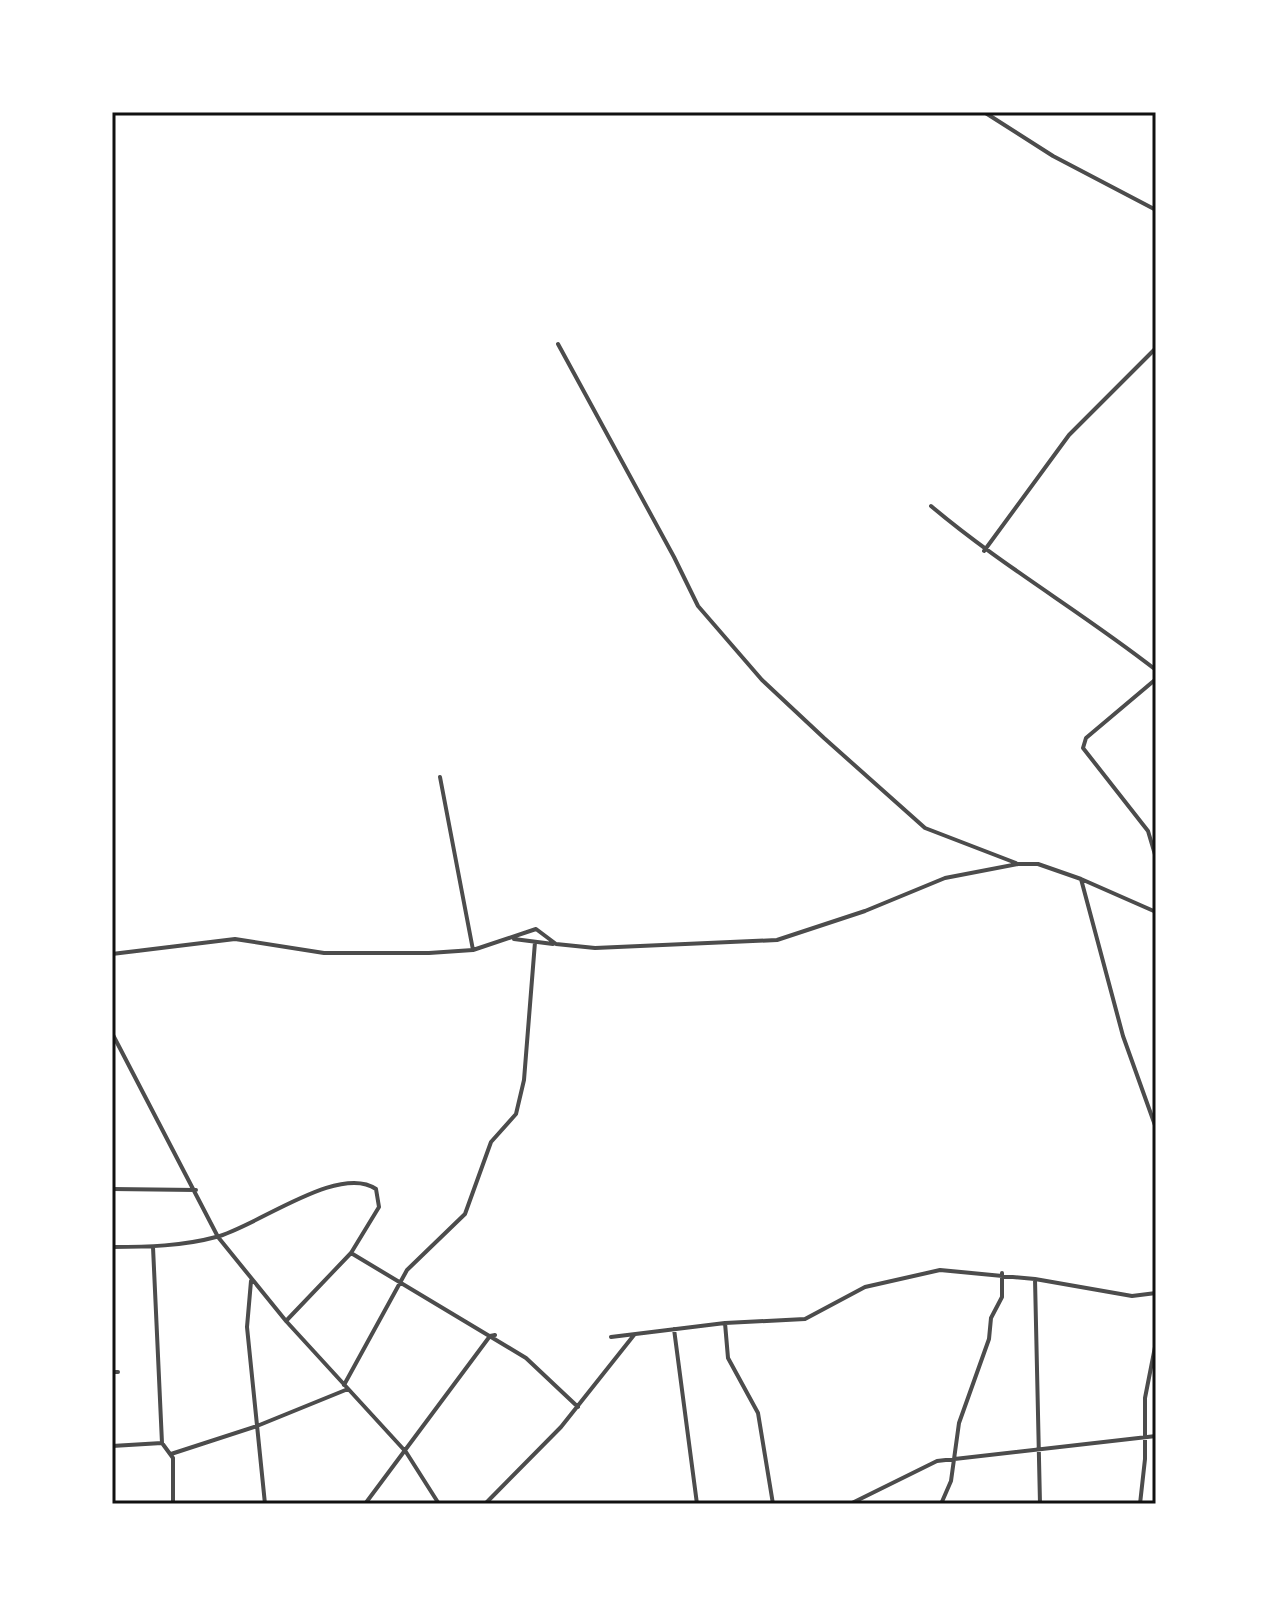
<svg xmlns="http://www.w3.org/2000/svg" width="1268" height="1616" font-family="'DM Sans',sans-serif">
<style>
.lines{fill:none;stroke-linecap:round;stroke-linejoin:round}
.minor{stroke:#4c4c4c;stroke-width:4}
.neatline{fill:none;stroke:#111;stroke-width:3}
</style>
<rect width="100%" height="100%" fill="#fff"/>
<g class="lines">
<!-- minor -->
<path class="minor" d="M 984,112 L 1053,156 L 1156,210
M 558,344 L 674,557 L 698,606 L 762,680 L 824,738 L 925,828 L 1016,863
M 931,506 C 1002,566 1082,612 1156,670
M 984,551 L 1069,435 L 1156,348
M 1156,679 L 1086,738 L 1083,748 L 1148,831 L 1156,858
M 440,777 L 473,950
M 1081,879 L 1123,1036 L 1156,1128
M 514,939 L 553,944
M 112,954 L 235,939 L 324,953 L 429,953 L 473,950 L 536,929 L 556,944 L 595,948 L 777,940 L 865,911 L 945,878 L 1018,864 L 1038,864 L 1081,879 L 1156,912
M 112,1033 L 218,1237 L 286,1321 L 406,1452 L 439,1504
M 112,1189 L 196,1190
M 112,1247 C 147,1247 183,1246 216,1237 C 256,1227 339,1163 376,1189 L 379,1207 L 351,1253 L 286,1321
M 153,1247 L 162,1443 L 173,1458 L 173,1504
M 351,1253 L 526,1358 L 578,1407
M 251,1281 L 247,1327 L 265,1504
M 725,1323 L 728,1358 L 758,1413 L 773,1504
M 674,1329 L 697,1504
M 611,1337 L 725,1323 L 805,1319 L 865,1287 L 940,1270 L 1035,1279
M 112,1372 L 118,1372
M 344,1385 L 407,1270 L 465,1214 L 491,1142 L 516,1114 L 524,1080 L 535,942
M 112,1446 L 162,1443
M 171,1454 L 257,1426 L 348,1389
M 365,1504 L 490,1336 L 495,1335
M 485,1504 L 561,1427 L 634,1335
M 850,1504 L 937,1461 L 1156,1436
M 941,1504 L 951,1481 L 959,1423 L 989,1339 L 991,1318 L 1002,1297 L 1002,1273
M 1040,1504 L 1035,1279 L 1132,1296 L 1156,1293
M 1140,1504 L 1145,1459 L 1145,1398 L 1156,1342"/>
</g>
<!-- border -->
<rect width="1268" height="1616" fill="none" stroke="#ffffff" stroke-width="228"/>
<rect x="114" y="114" width="1040" height="1388" class="neatline"/>
</svg>
